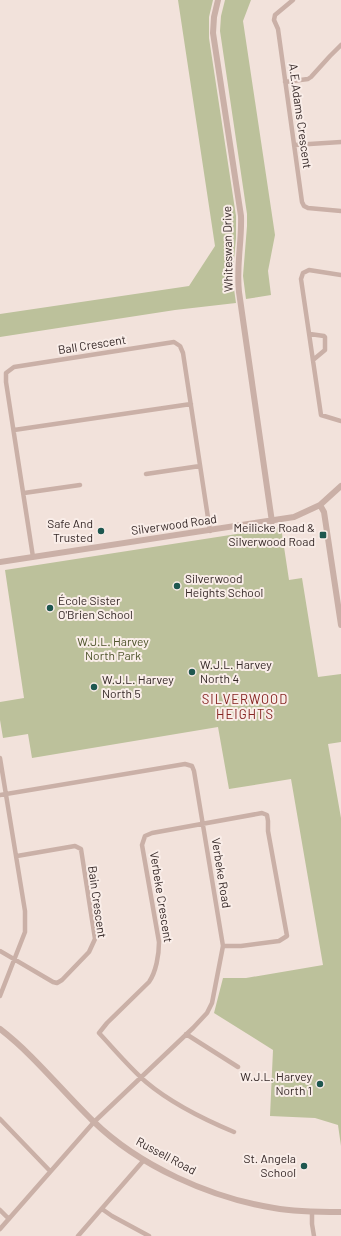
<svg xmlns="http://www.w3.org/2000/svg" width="341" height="1236" font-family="Barlow,sans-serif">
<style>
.green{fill:#bcc19b}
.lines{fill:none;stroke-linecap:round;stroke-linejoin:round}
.minor{stroke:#cab0a7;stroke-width:4.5}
.tertiary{stroke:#cab0a7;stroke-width:6}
.poi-dot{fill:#1e574f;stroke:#f9ede8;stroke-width:1.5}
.labels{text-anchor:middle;stroke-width:4;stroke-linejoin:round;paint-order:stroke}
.street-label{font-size:12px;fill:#362928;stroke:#f9ede8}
.poi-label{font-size:12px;fill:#362928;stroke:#f9ede8;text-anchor:end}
.park-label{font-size:12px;fill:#4e542c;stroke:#f9ede8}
.neighbourhood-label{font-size:13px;letter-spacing:1px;fill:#852421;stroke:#f9ede8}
</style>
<rect width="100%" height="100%" fill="#f2e2db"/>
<!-- green -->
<path class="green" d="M 178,0 L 213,0 L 209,17 L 209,38 L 236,216 L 236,238 L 233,270 L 233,282 L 236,303 L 175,310 L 0,337 L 0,314 L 189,286 L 215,246 Z
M 225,0 L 251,0 L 243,21 L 275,235 L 268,271 L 271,295 L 246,299 L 243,276 L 247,226 L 247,214 L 220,31 L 221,16 Z
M 281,527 L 289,580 L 302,578 L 318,677 L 341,674 L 341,742 L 328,744 L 341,818 L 341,1146 L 338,1125 L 315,1118 L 270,1116 L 273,1050 L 214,1013 L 223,978 L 246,978 L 323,965 L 291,779 L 229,789 L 218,727 L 32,758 L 28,734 L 3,738 L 0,720 L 0,702 L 24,698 L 5,570 Z"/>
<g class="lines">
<!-- minor -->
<path class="minor" d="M 293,0 L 275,15 L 274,20 L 278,29 L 302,202 L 304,206 L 308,208 L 341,211
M 285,82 L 308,79 L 311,77 L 330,56 L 341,45
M 294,145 L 341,142
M 341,275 L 309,270 L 303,273 L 301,279 L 321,415 L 341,421
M 310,334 L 324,336 L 325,337 L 325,350 L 313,360
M 14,430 L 191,404
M 146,474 L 200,466
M 24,493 L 80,485
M 33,557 L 6,382 L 6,373 L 14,367 L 174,342 L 180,346 L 183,353 L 210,531
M 0,758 L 25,911 L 25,932 L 0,996
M 0,795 L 185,764 L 192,766 L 194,771 L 223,946 L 212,1003 L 207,1013 L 193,1028 L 94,1122 L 0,1229
M 223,946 L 241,946 L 279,941 L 287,936 L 268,831 L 268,821 L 267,815 L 262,813 L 152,833 L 145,836 L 142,845 L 159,942 C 159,955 156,972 149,982 L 107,1023 L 99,1033 C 114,1049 129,1067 146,1082 C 172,1104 203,1119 234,1132
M 0,951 L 53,982 L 57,983 L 62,980 L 89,952 L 95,939 L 81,849 L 75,846 L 17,856
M 186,1034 L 238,1067
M 0,1119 L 50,1171
M 102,1209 L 112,1216 L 149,1236
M 0,1210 L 9,1219
M 312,1212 L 312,1224 L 314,1236
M 78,1236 L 144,1160"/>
<!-- tertiary -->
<path class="tertiary" d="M 218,0 L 214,17 L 213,33 L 241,216 C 242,242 236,265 239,292 L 272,522
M 320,505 L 324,512 L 341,625
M 0,562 L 294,517 L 320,505 L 341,486
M 0,1029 C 34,1055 62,1091 93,1121 C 139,1166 211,1198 274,1208 C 296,1212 319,1212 341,1212"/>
</g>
<!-- markers -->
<g class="poi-dot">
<circle cx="101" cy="531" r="4"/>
<rect x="319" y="531" width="8" height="8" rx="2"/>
<circle cx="177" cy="586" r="4"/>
<circle cx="50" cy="608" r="4"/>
<circle cx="192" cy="672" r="4"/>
<circle cx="94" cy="687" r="4"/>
<circle cx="320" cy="1084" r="4"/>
<circle cx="304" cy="1166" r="4"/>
</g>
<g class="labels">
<!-- street labels -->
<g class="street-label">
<text transform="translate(300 116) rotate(82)" y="4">A.E.Adams Crescent</text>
<text transform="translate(228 249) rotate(-91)" y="4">Whiteswan Drive</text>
<text transform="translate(92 345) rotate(-9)" y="4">Ball Crescent</text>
<text transform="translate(174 525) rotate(-8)" y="4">Silverwood Road</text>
<text transform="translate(221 873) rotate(81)" y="4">Verbeke Road</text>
<text transform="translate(161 897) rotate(81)" y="4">Verbeke Crescent</text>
<text transform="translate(97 902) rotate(82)" y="4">Bain Crescent</text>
<text transform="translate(166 1156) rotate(28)" y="4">Russell Road</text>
</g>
<!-- poi labels -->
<g class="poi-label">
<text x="93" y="528">Safe And<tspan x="93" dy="14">Trusted</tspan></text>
<text x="315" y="532">Meilicke Road &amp;<tspan x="315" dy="14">Silverwood Road</tspan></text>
<text x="185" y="583" text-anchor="start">Silverwood<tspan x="185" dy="14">Heights School</tspan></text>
<text x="58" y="605" text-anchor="start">École Sister<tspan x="58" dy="14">O'Brien School</tspan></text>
<text x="200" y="669" text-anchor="start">W.J.L. Harvey<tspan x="200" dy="14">North 4</tspan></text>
<text x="102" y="684" text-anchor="start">W.J.L. Harvey<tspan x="102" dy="14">North 5</tspan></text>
<text x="312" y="1081">W.J.L. Harvey<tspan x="312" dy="14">North 1</tspan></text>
<text x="296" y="1163">St. Angela<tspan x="296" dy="14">School</tspan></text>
</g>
<!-- park labels -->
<g class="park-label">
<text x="113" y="646">W.J.L. Harvey<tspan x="113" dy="14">North Park</tspan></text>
</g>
<!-- neighbourhood labels -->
<g class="neighbourhood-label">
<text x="245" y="704">SILVERWOOD<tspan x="245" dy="15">HEIGHTS</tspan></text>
</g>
</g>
</svg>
